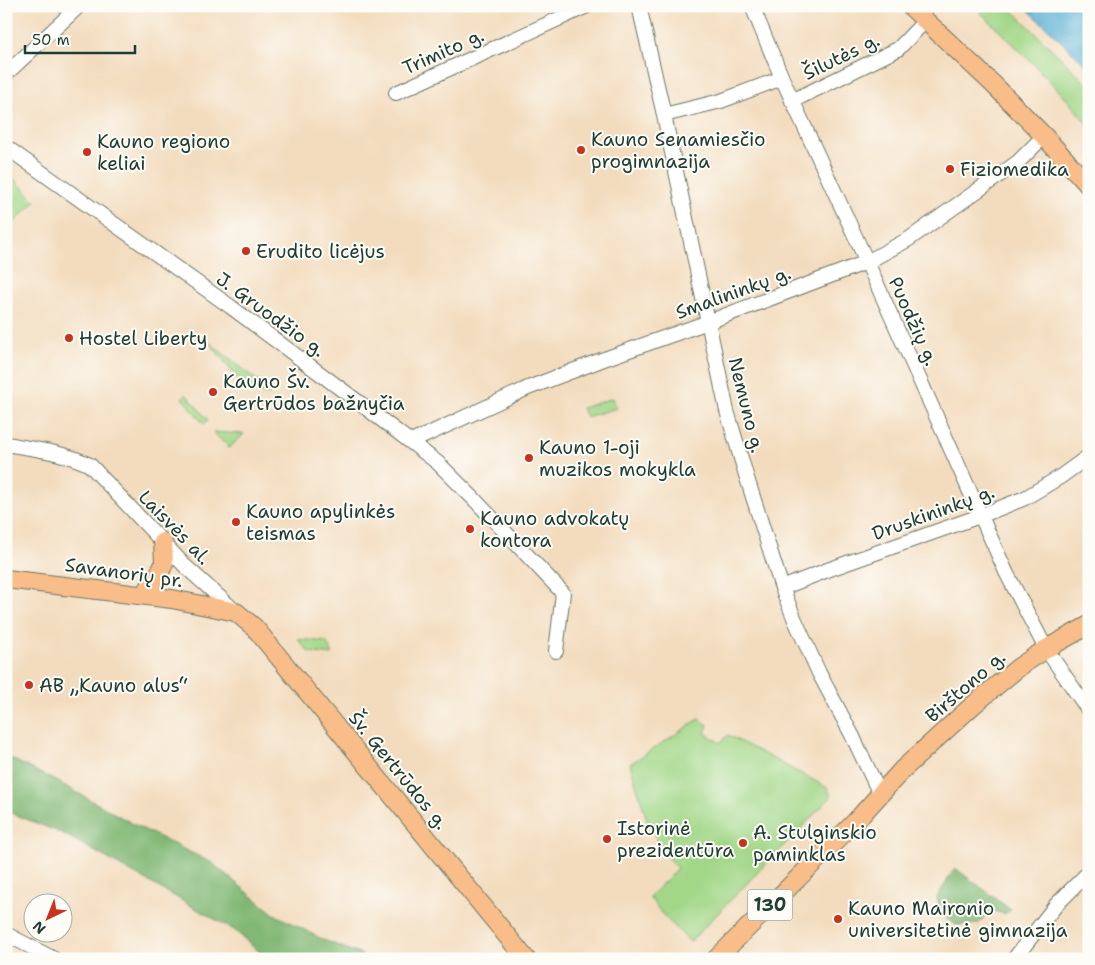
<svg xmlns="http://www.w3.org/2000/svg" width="1095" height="965" font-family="'Shantell Sans',sans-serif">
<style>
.green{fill:#a2d788;stroke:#608a5e}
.forest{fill:#81b874;stroke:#507a54}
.water{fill:#57add3;stroke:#3b7584}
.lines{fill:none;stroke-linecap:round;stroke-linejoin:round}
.minor-casing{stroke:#697564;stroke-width:16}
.major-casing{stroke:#697564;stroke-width:20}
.minor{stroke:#fff;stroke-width:14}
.major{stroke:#f8bd89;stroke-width:18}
.poi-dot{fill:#c8321e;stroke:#fdfcf7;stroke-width:2}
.labels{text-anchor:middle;stroke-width:4;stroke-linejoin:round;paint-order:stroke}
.shield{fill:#fdfcf7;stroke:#62766e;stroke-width:1}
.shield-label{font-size:18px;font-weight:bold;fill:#1f3d34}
.street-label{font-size:19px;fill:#1f3d34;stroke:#fdfcf7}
.poi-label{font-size:19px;fill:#1f3d34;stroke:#fdfcf7;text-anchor:start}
</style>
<rect width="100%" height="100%" fill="#fdfcf7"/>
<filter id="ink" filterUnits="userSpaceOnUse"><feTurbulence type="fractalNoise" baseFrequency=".02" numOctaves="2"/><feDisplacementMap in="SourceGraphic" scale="10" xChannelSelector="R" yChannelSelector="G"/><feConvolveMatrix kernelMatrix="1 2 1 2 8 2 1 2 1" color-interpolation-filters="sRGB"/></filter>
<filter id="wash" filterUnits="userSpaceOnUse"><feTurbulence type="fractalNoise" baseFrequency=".0096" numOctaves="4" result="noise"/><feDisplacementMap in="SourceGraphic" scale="20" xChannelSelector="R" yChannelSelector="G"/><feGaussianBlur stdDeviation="1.12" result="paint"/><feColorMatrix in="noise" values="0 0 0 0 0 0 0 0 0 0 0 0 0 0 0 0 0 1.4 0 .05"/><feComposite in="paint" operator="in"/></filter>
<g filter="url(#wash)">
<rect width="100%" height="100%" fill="#f3dcbe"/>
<!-- green -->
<path class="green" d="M 974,6 L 1008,6 L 1085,82 L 1089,86 L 1089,126 C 1054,82 1014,45 974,6 Z
M 6,171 L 36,201 L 11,225 L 6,220 Z
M 210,343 L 272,392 L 268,395 C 260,393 252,390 246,386 C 232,374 221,357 210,343 Z
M 186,394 L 208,420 L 204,424 L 182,398 Z
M 613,398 L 617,408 L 586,417 L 582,408 Z
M 213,432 L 244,434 L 229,448 Z
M 298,639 L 326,642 L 332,652 L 332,655 L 309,652 Z
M 699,719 L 708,725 L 705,733 L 720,743 L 728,735 L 828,788 L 831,797 L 690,942 L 664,916 L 649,897 L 671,875 L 677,868 L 661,848 L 648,823 L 630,764 Z"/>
<!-- forest -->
<path class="forest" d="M 6,756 L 60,783 L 137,826 L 212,863 L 274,914 L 324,940 L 362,955 L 363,959 L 268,959 L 234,930 L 64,834 L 11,813 L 6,813 Z
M 955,868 L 1011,910 L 1004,914 L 991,910 L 978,924 L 956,925 L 939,912 L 937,897 Z"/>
<!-- water -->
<path class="water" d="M 1024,6 L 1089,6 L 1089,69 L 1088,67 Z"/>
</g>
<g filter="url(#ink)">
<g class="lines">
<!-- minor casing -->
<g class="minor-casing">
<path id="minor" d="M 639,6 L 664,115 L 727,411 L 746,475 L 782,588 L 795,620 L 819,673 L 852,735 L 880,794
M 752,6 L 782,78 L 867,262 L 1006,572 L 1046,649 L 1089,711
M 6,74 L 79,6
M 396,93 L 587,6
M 792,101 L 898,49 L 925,21
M 664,115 L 721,101 L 782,78
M 6,147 L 231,307 L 361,404 L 438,463 L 473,498 L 563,593 L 556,651
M 411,442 L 528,388 L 604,359 L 708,322 L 867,262 L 909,239 L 1018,162 L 1044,136
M 6,444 C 34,449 64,452 90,465 L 186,567 L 236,612
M 782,588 L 830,569 L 980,516 L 1025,498 L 1060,477 L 1089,456
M 6,934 L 54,959
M 1014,959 L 1056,905 L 1089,872"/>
</g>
<!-- major casing -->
<g class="major-casing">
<path id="major" d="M 910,6 L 994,85 L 1044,136 L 1089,186
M 6,579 L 172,599 L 236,612 L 255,628 L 526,959
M 144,595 L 160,572 L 164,564 L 163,542
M 716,959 L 855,822 L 902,770 L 972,706 L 1019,667 L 1046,649 L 1089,625"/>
</g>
<!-- minor -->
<use href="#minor" class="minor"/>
<!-- major -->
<use href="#major" class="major"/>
</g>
</g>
<!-- markers -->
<g class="poi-dot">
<circle cx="581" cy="150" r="5"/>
<circle cx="87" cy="152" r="5"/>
<circle cx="950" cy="169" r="5"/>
<circle cx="246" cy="251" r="5"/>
<circle cx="69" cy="338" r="5"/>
<circle cx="213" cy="392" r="5"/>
<circle cx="529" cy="458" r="5"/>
<circle cx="236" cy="522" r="5"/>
<circle cx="470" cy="529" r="5"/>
<circle cx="29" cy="685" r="5"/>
<circle cx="607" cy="839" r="5"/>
<circle cx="743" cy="843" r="5"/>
<circle cx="838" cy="919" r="5"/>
</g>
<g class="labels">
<!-- shield labels -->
<rect class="shield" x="747.5" y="889.5" width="45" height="31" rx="4"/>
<g class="shield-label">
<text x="770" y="911">130</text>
</g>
<!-- street labels -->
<g class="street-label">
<text transform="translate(443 51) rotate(-24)" y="7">Trimito g.</text>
<text transform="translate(841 56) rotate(-26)" y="7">Šilutės g.</text>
<text transform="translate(733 292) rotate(-20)" y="7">Smalininkų g.</text>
<text transform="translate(271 314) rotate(36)" y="7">J. Gruodžio g.</text>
<text transform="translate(914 321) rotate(66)" y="7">Puodžių g.</text>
<text transform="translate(747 405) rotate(76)" y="7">Nemuno g.</text>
<text transform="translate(933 512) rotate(-20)" y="7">Druskininkų g.</text>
<text transform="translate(175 527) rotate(46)" y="7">Laisvės al.</text>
<text transform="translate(124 572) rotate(8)" y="7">Savanorių pr.</text>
<text transform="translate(965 686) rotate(-41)" y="7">Birštono g.</text>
<text transform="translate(399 770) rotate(51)" y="7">Šv. Gertrūdos g.</text>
</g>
<!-- poi labels -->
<g class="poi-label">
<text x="591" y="146">Kauno Senamiesčio<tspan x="591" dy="22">progimnazija</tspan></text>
<text x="97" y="148">Kauno regiono<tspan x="97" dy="22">keliai</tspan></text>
<text x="960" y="176">Fiziomedika</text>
<text x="256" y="258">Erudito licėjus</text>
<text x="79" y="345">Hostel Liberty</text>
<text x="223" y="388">Kauno Šv.<tspan x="223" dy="22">Gertrūdos bažnyčia</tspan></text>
<text x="539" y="454">Kauno 1-oji<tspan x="539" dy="22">muzikos mokykla</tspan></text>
<text x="246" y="518">Kauno apylinkės<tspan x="246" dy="22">teismas</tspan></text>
<text x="480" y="525">Kauno advokatų<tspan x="480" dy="22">kontora</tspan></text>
<text x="39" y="692">AB „Kauno alus“</text>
<text x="617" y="835">Istorinė<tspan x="617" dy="22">prezidentūra</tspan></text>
<text x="753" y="839">A. Stulginskio<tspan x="753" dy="22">paminklas</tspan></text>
<text x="848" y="915">Kauno Maironio<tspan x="848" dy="22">universitetinė gimnazija</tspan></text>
</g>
</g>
<!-- margin -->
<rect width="1095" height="965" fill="none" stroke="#fdfcf7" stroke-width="25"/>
<!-- north arrow -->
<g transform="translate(48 918) rotate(223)"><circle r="24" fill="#fdfcf7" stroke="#a4b0a9"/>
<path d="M0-4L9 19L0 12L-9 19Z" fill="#c8321e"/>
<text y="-8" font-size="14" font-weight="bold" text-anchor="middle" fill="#1f3d34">N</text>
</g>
<!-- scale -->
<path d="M25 45v8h110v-8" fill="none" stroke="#1f3d34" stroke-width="2.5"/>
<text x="32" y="45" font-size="15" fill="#1f3d34" stroke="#fdfcf7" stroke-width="4" paint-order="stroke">50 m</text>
</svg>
